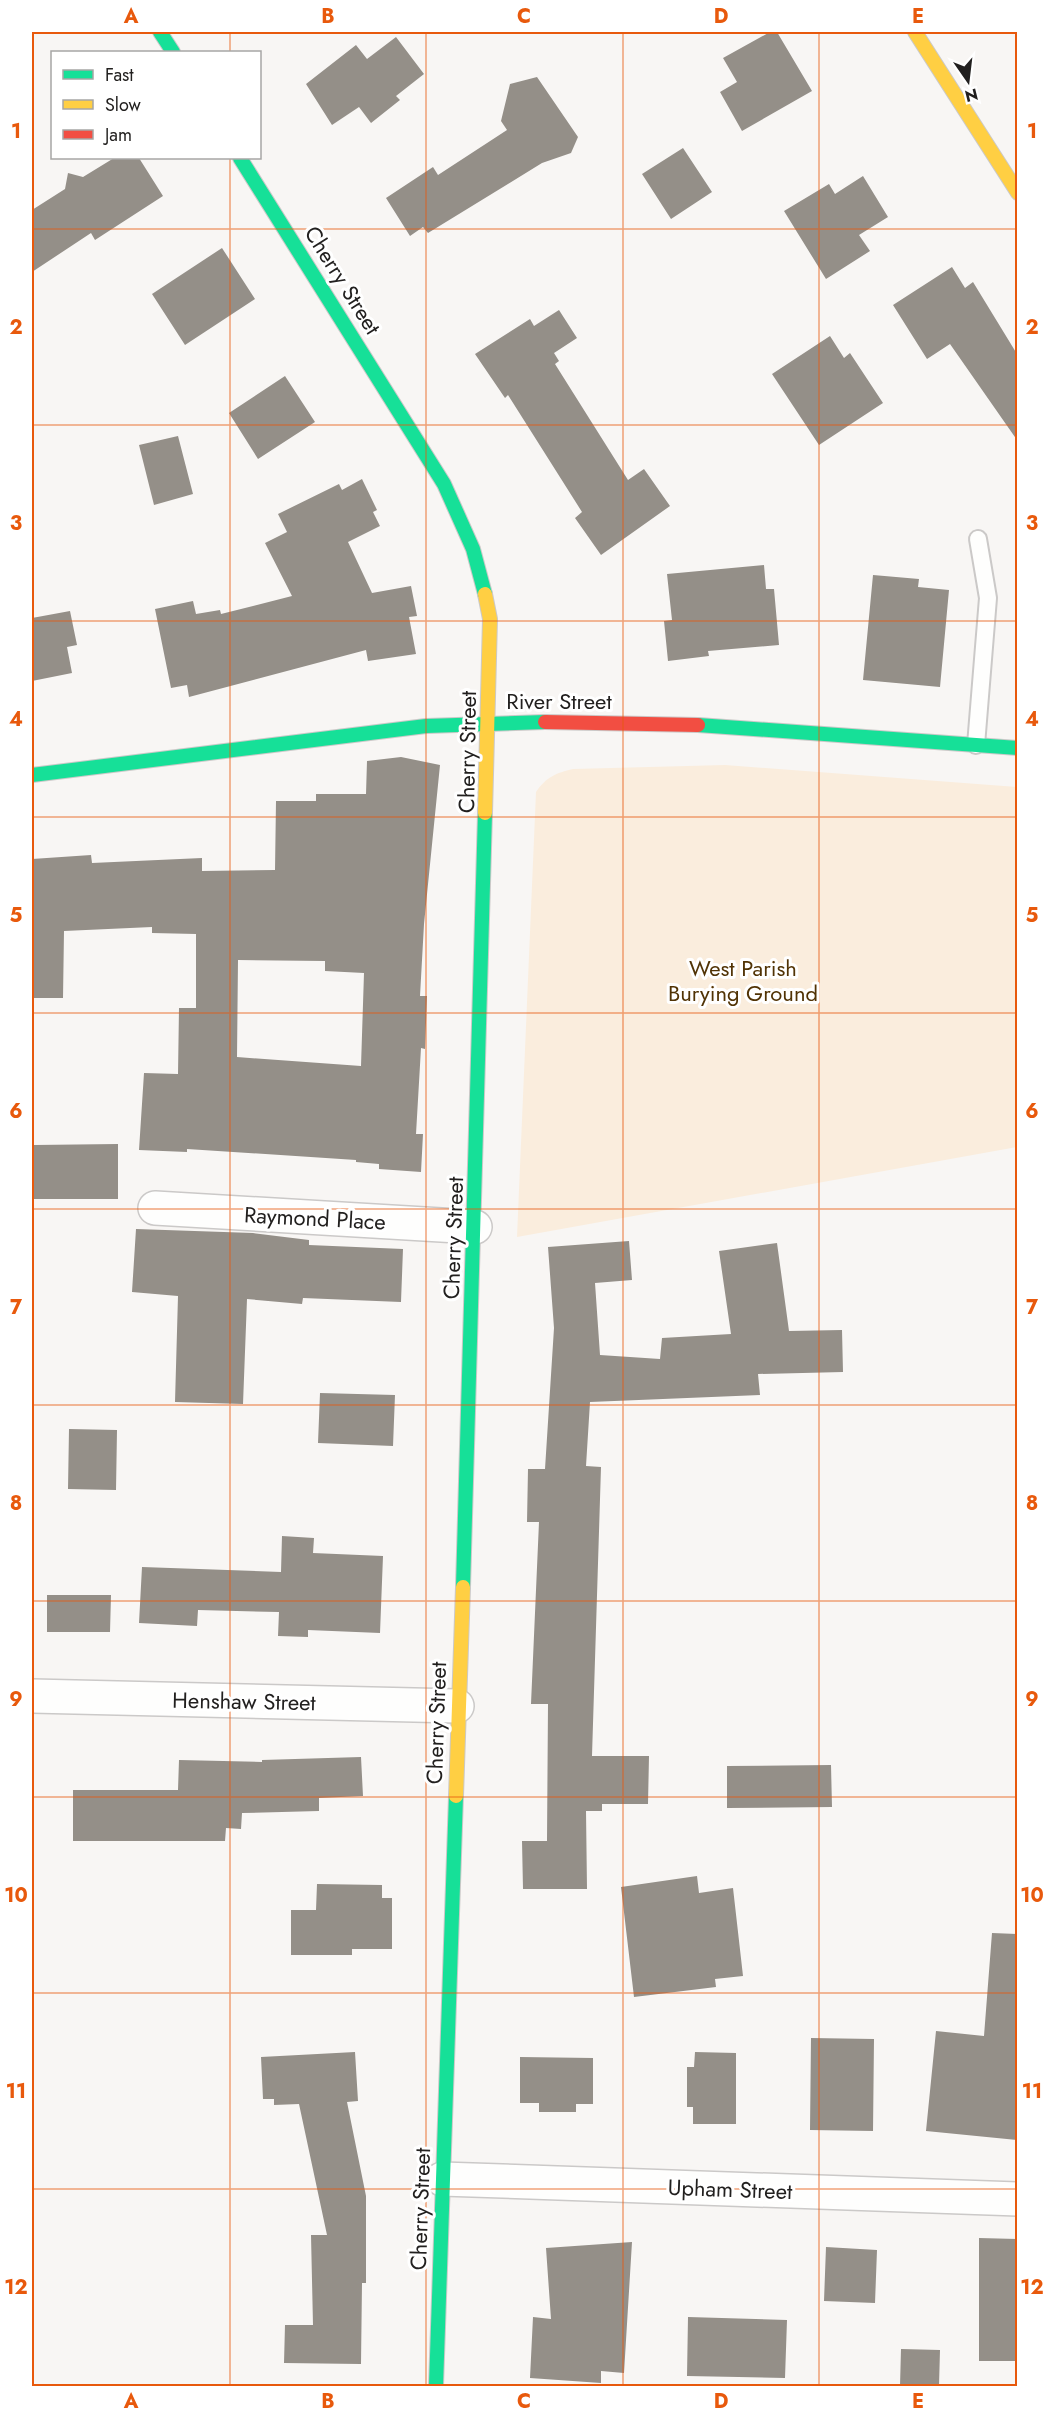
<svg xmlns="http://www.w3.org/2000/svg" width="1049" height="2418" font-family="Jost,sans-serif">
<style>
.green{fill:#faeddd}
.building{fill:#948f88;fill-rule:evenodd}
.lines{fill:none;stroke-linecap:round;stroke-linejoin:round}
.lane-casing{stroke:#cbc9c8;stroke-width:20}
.street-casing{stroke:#cbc9c8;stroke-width:36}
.fast-casing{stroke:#cbc9c8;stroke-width:16}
.slow-casing{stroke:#cbc9c8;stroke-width:16}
.jam-casing{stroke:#cbc9c8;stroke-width:16}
.lane{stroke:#fefefd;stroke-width:16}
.street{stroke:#fefefd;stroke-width:33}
.fast{stroke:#16e098;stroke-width:14}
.slow{stroke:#ffcf43;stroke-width:14}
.jam{stroke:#f24e42;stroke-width:14}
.grid{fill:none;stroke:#e8590c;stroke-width:1.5;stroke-opacity:0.55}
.labels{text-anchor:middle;stroke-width:6;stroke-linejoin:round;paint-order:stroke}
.street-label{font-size:22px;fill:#22201f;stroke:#fff}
.park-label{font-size:22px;fill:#513305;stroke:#fff}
.neatline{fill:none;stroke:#e8590c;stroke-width:2}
.grid-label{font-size:20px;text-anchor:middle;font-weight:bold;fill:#e8590c}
</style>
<rect width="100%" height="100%" fill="#f8f6f4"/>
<!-- green -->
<path class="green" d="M 725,765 L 1017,787 L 1017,1147 L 517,1237 L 536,792 C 546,777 556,773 573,769 Z"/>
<!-- building -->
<path class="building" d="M 770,32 L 777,32 L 812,91 L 742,131 L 720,92 L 737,82 L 723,58 Z
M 396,37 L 424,74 L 396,96 L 400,100 L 371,123 L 359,107 L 332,125 L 306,84 L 356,45 L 367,59 Z
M 537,77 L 578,137 L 571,153 L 542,163 L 428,233 L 423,227 L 410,236 L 386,198 L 433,167 L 438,175 L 507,130 L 501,121 L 510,84 Z
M 683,148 L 712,192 L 671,219 L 642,174 Z
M 114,158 L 139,158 L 163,196 L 95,240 L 91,233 L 32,272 L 32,210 L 65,189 L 68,173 L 83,177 Z
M 863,176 L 888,217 L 859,235 L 870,251 L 826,279 L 784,211 L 829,184 L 835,194 Z
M 222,248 L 255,299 L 185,345 L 152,294 Z
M 952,267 L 965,288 L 973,282 L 1017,354 L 1017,440 L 950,344 L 927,359 L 893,305 Z
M 559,310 L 577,338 L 554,353 L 559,361 L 555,364 L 628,480 L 644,469 L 670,506 L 601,555 L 575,518 L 582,512 L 508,395 L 505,398 L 475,354 L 530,319 L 534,326 Z
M 830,336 L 844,358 L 850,353 L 883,403 L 819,445 L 772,374 Z
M 285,376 L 315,422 L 258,459 L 229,413 Z
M 178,436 L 193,494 L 154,505 L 139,445 Z
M 362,479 L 377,510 L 373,512 L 380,526 L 348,542 L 372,593 L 411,586 L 417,616 L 409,617 L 416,654 L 368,661 L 366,650 L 189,697 L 187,685 L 171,688 L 155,609 L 193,601 L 196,614 L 220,610 L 221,614 L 292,596 L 265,543 L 287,532 L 278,514 L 339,484 L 342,490 Z
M 764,565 L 766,589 L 774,589 L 779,645 L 708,651 L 709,656 L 668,661 L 664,621 L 672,620 L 667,574 Z
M 873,575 L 919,579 L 918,587 L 949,590 L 940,687 L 863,680 Z
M 70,611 L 77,645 L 67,647 L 72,673 L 32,681 L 32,618 Z
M 401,757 L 440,765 L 424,924 L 420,996 L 427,996 L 425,1049 L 421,1048 L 416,1134 L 423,1134 L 421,1172 L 379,1169 L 379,1164 L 356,1162 L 356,1160 L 187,1149 L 187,1152 L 139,1150 L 144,1073 L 178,1074 L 179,1008 L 196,1008 L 196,934 L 152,933 L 152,927 L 64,931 L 63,998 L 32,998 L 32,859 L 91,855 L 92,863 L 202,858 L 202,871 L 275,870 L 276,801 L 316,801 L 316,794 L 366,794 L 367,761 ZM 238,960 L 325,961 L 325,971 L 364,973 L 361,1066 L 237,1057 Z
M 118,1144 L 118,1199 L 34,1199 L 34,1145 Z
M 136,1229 L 253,1233 L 309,1240 L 309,1245 L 403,1249 L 401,1302 L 303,1298 L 302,1304 L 247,1299 L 243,1404 L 175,1402 L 178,1296 L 132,1292 Z
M 629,1241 L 632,1280 L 595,1283 L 600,1355 L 660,1359 L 662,1338 L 731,1334 L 719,1251 L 777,1243 L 789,1331 L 842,1330 L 843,1372 L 758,1374 L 760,1395 L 590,1402 L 586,1466 L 601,1467 L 592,1756 L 649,1756 L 648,1804 L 602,1804 L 602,1811 L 586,1811 L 587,1889 L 523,1889 L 522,1841 L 547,1841 L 548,1704 L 531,1704 L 539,1522 L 527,1522 L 528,1469 L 545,1469 L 554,1328 L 548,1247 Z
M 320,1393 L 395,1395 L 393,1446 L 318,1443 Z
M 69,1429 L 117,1430 L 116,1490 L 68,1489 Z
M 282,1536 L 314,1538 L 313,1553 L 383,1556 L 380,1633 L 308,1630 L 308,1637 L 278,1636 L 279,1612 L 198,1610 L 197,1626 L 139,1623 L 142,1567 L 281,1572 Z
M 47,1595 L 111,1595 L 110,1632 L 47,1632 Z
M 361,1757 L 363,1796 L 319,1798 L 319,1811 L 242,1813 L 241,1829 L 226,1828 L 225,1841 L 73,1841 L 73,1790 L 178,1790 L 179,1760 L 262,1762 L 262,1760 Z
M 831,1765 L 832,1807 L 727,1808 L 727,1766 Z
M 697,1876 L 699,1893 L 733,1888 L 743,1976 L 715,1979 L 716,1987 L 634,1997 L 621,1887 Z
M 317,1884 L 382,1885 L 382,1898 L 392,1898 L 392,1949 L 352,1949 L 352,1955 L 291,1955 L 291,1910 L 316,1910 Z
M 992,1933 L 1017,1934 L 1017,2140 L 926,2131 L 936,2031 L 984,2036 Z
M 811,2038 L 874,2039 L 873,2131 L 810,2130 Z
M 355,2052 L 358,2101 L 347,2102 L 366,2196 L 366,2283 L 362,2283 L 361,2364 L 284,2363 L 285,2325 L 313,2325 L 311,2235 L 327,2235 L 299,2104 L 274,2105 L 274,2099 L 263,2099 L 261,2057 Z
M 695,2052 L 736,2053 L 736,2124 L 693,2124 L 693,2107 L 687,2107 L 687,2067 L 694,2067 Z
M 520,2057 L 593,2058 L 593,2104 L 576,2104 L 576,2112 L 539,2112 L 539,2103 L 520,2103 Z
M 979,2238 L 1017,2239 L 1017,2361 L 979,2361 Z
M 632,2242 L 624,2373 L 601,2371 L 601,2383 L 530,2378 L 533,2317 L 551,2319 L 546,2248 Z
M 826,2247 L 877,2250 L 875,2303 L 824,2301 Z
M 688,2317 L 787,2320 L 785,2378 L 687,2376 Z
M 901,2349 L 940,2350 L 939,2386 L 900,2386 Z"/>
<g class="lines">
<!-- lane casing -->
<g class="lane-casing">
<path id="lane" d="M 976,745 L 988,598 L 978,539"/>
</g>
<!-- street casing -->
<g class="street-casing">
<path id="street" d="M 155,1208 L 475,1227
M 32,1696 L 457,1706
M 442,2179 L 1018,2199"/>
</g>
<!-- fast casing -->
<g class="fast-casing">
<path id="fast" d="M 160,32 L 173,52
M 240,158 L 444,484 L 473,549 L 485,594
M 698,725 L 1018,748
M 32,775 L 426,726 L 545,722
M 463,1587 L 485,813
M 436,2386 L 456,1796"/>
</g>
<!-- slow casing -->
<g class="slow-casing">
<path id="slow" d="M 915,32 L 1018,193
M 485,813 L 490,619 L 485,594
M 456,1796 L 463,1587"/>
</g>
<!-- jam casing -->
<g class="jam-casing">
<path id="jam" d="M 545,722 L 698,725"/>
</g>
<!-- lane -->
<use href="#lane" class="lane"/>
<!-- street -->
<use href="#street" class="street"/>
<!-- fast -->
<use href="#fast" class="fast"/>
<!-- slow -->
<use href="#slow" class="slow"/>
<!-- jam -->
<use href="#jam" class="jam"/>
</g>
<!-- grid -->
<path class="grid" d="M 230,32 L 230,52M 426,32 L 426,2386M 623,32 L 623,2386M 819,32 L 819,2386M 230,158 L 230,2386M 32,229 L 1018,229M 32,425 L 1018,425M 32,621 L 1018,621M 32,817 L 1018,817M 32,1013 L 1018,1013M 32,1209 L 1018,1209M 32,1405 L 1018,1405M 32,1601 L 1018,1601M 32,1797 L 1018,1797M 32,1993 L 1018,1993M 32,2189 L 1018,2189"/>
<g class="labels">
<!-- street labels -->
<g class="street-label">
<text transform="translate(343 280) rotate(58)" y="8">Cherry Street</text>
<text x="559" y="709">River Street</text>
<text transform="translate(467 752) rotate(-89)" y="8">Cherry Street</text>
<text transform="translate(315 1218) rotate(3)" y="8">Raymond Place</text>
<text transform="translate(453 1238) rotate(-88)" y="8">Cherry Street</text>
<text transform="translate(244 1701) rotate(1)" y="8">Henshaw Street</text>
<text transform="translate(436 1723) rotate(-88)" y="8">Cherry Street</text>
<text transform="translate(730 2189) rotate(2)" y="8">Upham Street</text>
<text transform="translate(420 2209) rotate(-88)" y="8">Cherry Street</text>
</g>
<!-- park labels -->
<g class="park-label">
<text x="743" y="976">West Parish<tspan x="743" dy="25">Burying Ground</tspan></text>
</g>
</g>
<!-- border -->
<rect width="1049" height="2418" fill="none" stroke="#ffffff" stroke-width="66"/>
<!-- legend -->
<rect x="51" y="51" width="210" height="108" fill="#ffffff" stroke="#a7a6a5" stroke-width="1.5"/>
<rect x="63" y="70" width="30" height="9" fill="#16e098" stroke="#a7a6a5" stroke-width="1.5"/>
<text x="105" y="81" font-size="18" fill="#22201f">Fast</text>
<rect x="63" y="100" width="30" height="9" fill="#ffcf43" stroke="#a7a6a5" stroke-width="1.5"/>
<text x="105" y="111" font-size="18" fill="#22201f">Slow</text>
<rect x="63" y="130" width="30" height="9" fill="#f24e42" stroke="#a7a6a5" stroke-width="1.5"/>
<text x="105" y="141" font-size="18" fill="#22201f">Jam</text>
<!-- north arrow -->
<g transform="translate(968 81) rotate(166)" stroke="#ffffff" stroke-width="4.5" paint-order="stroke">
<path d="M0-4.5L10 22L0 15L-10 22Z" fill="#22201f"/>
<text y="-9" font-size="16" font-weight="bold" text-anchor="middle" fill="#22201f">N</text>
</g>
<rect x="33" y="33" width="983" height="2352" class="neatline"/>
<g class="grid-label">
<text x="131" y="23">A</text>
<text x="328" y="23">B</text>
<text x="524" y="23">C</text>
<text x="721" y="23">D</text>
<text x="918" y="23">E</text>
<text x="16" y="138">1</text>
<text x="1032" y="138">1</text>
<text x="16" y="334">2</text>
<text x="1032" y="334">2</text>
<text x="16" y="530">3</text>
<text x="1032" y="530">3</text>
<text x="16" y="726">4</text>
<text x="1032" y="726">4</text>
<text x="16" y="922">5</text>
<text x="1032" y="922">5</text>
<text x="16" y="1118">6</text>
<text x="1032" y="1118">6</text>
<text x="16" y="1314">7</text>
<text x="1032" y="1314">7</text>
<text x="16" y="1510">8</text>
<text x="1032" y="1510">8</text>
<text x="16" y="1706">9</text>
<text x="1032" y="1706">9</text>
<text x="16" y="1902">10</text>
<text x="1032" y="1902">10</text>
<text x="16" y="2098">11</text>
<text x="1032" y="2098">11</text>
<text x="16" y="2294">12</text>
<text x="1032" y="2294">12</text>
<text x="131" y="2408">A</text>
<text x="328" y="2408">B</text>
<text x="524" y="2408">C</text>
<text x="721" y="2408">D</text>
<text x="918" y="2408">E</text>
</g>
</svg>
